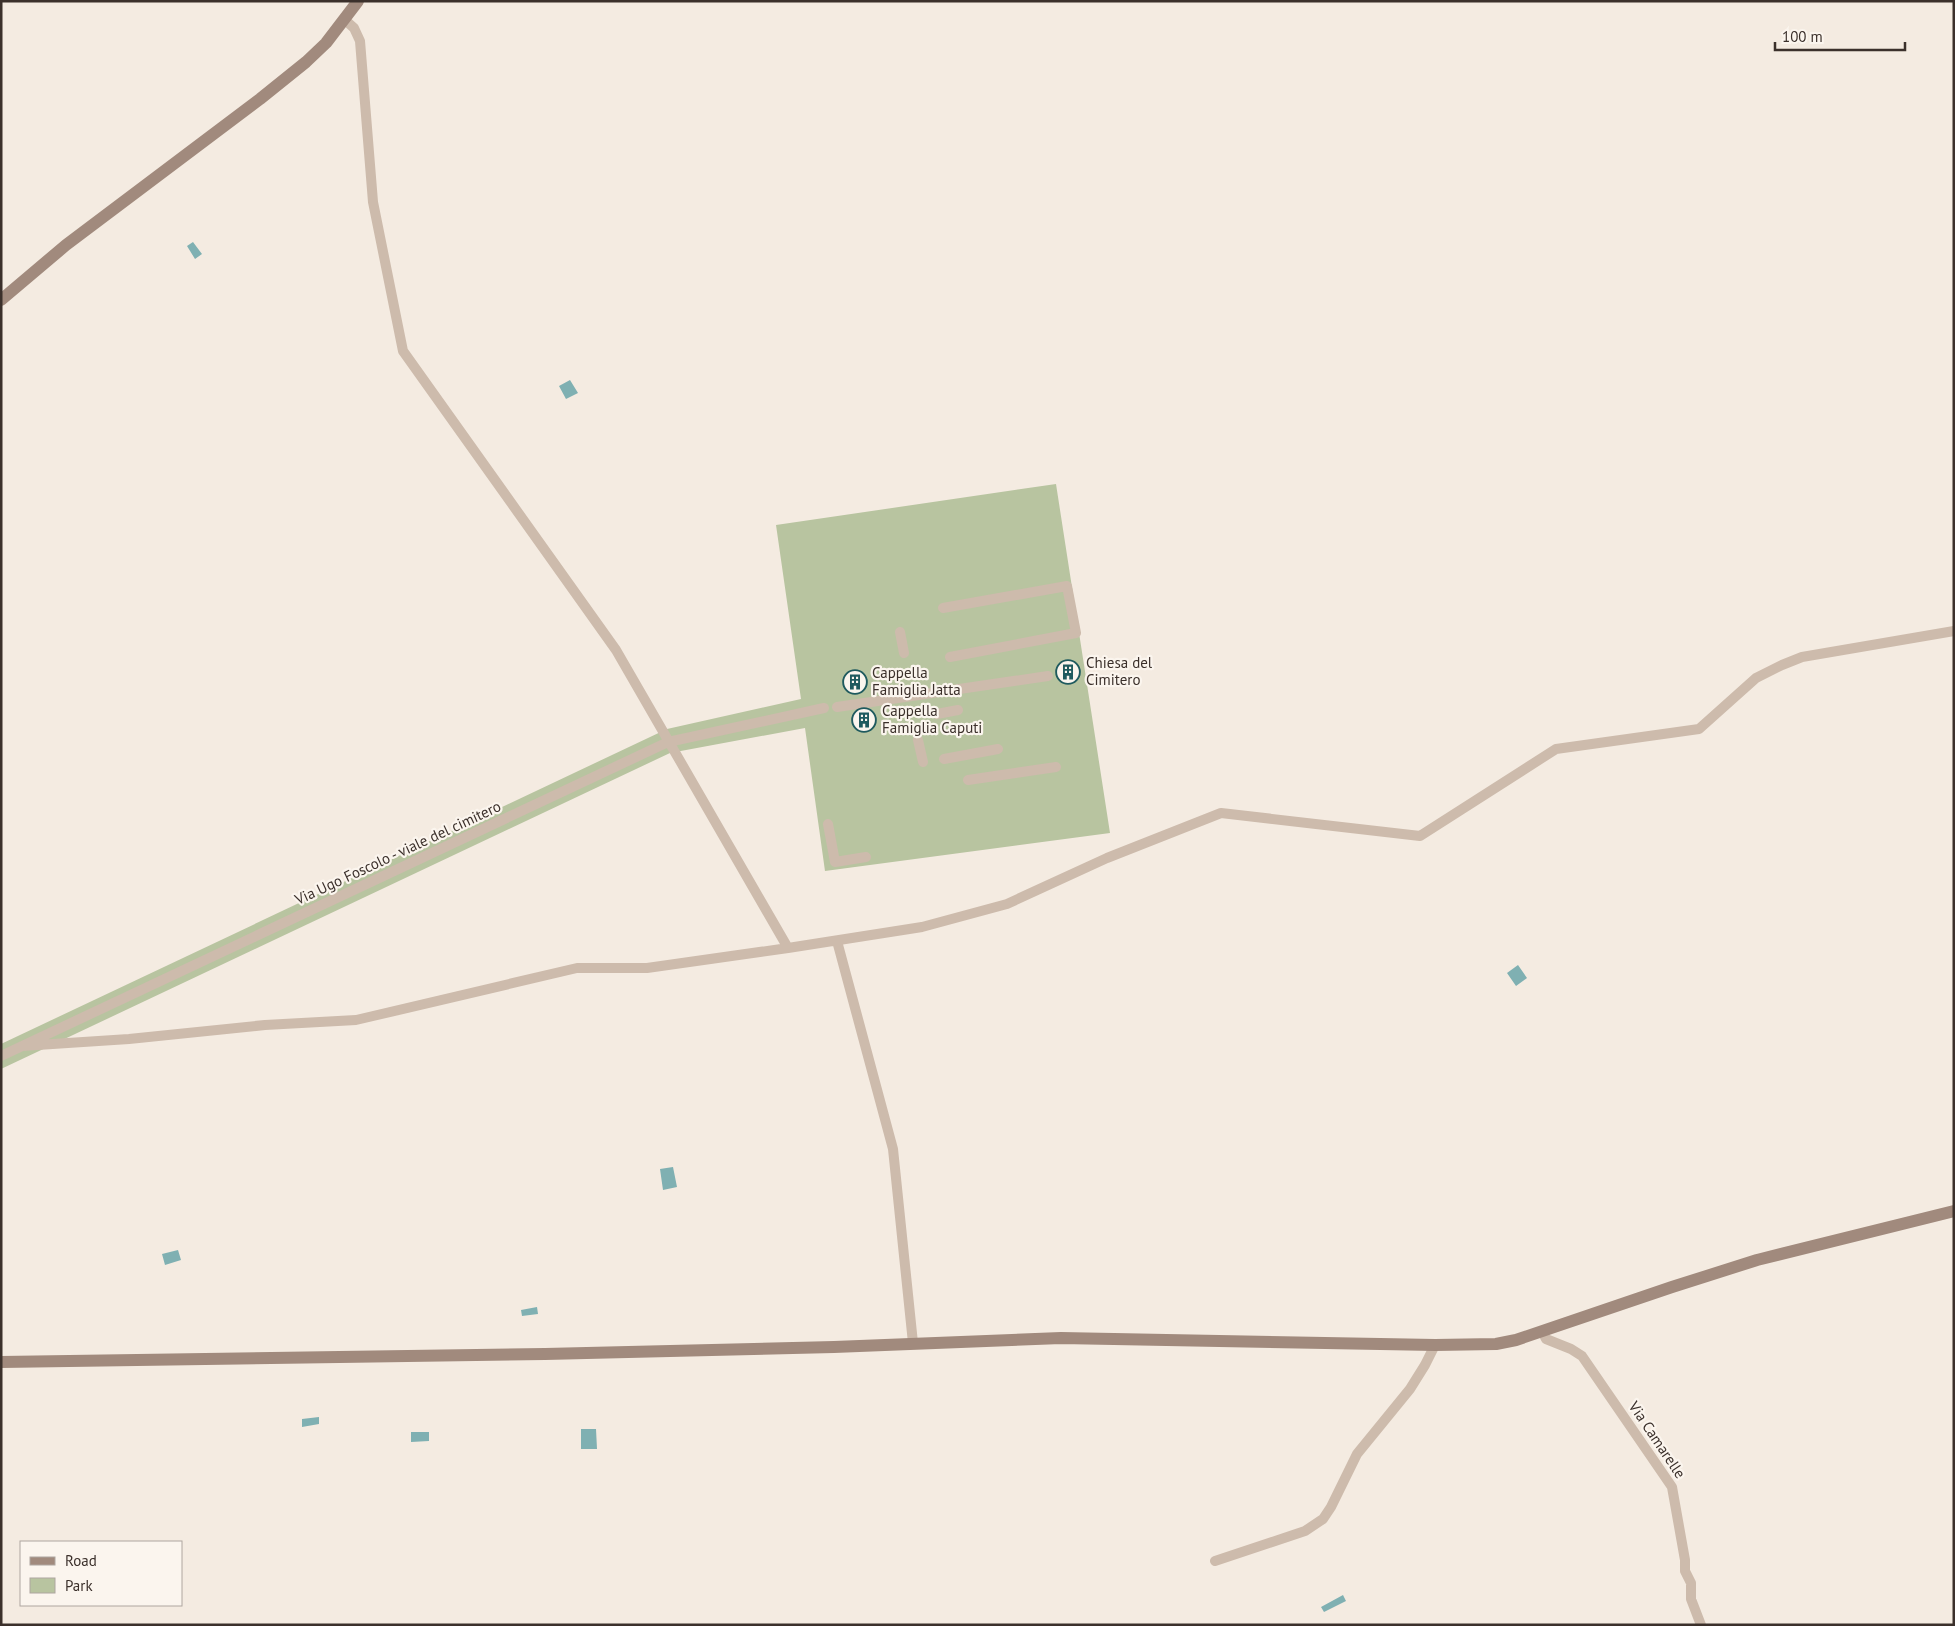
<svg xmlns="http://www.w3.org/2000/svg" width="1955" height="1626" font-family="'PT Sans',sans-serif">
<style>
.green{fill:#b8c4a0}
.water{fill:#7fb0b2}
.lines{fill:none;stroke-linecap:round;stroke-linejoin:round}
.street{stroke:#cdbbac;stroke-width:10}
.secondary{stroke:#a18a7d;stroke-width:12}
.labels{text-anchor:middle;stroke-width:4.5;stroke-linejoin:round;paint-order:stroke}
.poi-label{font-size:15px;fill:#3b302b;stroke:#fbf5ee;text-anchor:start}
.street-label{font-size:15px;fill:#3b302b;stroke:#fbf5ee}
</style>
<rect width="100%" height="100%" fill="#f4ebe1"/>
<!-- green -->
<path class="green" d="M 1056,484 L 1110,833 L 825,871 L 805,728 L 670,753 L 1,1069 L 1,1044 L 667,729 L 801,699 L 776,525 Z"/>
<!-- water -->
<path class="water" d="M 193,242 L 202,254 L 195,259 L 187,246 Z
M 570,380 L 578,393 L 566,399 L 559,386 Z
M 1518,965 L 1527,978 L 1516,986 L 1507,973 Z
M 673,1167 L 677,1187 L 663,1190 L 660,1169 Z
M 178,1250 L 181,1260 L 165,1265 L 162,1254 Z
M 537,1307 L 538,1314 L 522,1316 L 521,1310 Z
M 319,1417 L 319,1424 L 302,1427 L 302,1419 Z
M 581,1429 L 596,1429 L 597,1449 L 581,1449 Z
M 411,1432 L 429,1432 L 429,1441 L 411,1442 Z
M 1343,1595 L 1346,1601 L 1324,1612 L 1321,1607 Z"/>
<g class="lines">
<!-- street -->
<path class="street" d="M 943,608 L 1067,586 L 1076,633 L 950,657
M 900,632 L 904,653
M 837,707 L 1048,676
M 937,714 L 958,710
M 918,740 L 923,762
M 944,759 L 998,749
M 968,780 L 1056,767
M 828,824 L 835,862 L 866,857
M 837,941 L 893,1149 L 913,1343
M 788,948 L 922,927 L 1007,904 L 1107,858 L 1221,813 L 1420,836 L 1556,749 L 1699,729 L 1756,678 L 1782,665 L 1802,657 L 1954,631
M 22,1046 L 129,1039 L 265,1025 L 356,1020 L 577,968 L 647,968 L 788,948 L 616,650 L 403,351 L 373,202 L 360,41 L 354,28 L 345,20
M 1,1056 L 668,742 L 824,708
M 1542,1331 L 1546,1339 L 1571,1349 L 1582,1356 L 1672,1487 L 1685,1560 L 1685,1571 L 1691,1583 L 1691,1599 L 1701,1625
M 1215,1561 L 1305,1531 L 1323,1519 L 1331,1507 L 1357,1454 L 1410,1389 L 1425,1365 L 1435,1345"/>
<!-- secondary -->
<path class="secondary" d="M 1,300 L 66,245 L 260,99 L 306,62 L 326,43 L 358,1
M 1,1362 L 545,1354 L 834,1347 L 1061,1338 L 1435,1345 L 1496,1344 L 1516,1340 L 1672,1287 L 1757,1260 L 1954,1211"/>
</g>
<!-- icons -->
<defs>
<g id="building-ring" transform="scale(1.25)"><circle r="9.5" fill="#fbf5ee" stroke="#1f5a5e" stroke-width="1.5"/><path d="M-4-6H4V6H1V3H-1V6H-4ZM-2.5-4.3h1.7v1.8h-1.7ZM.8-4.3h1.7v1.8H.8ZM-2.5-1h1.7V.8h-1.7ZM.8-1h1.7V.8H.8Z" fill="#1f5a5e"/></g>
</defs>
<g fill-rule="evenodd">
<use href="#building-ring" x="1068" y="672"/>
<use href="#building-ring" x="855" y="682"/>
<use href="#building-ring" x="864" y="720"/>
</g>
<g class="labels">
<!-- poi labels -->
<g class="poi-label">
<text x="1086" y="668">Chiesa del<tspan x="1086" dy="17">Cimitero</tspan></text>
<text x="872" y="678">Cappella<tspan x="872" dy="17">Famiglia Jatta</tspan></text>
<text x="882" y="716">Cappella<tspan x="882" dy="17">Famiglia Caputi</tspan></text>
</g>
<!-- street labels -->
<g class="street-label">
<text transform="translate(398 853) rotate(-25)" y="5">Via Ugo Foscolo - viale del cimitero</text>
<text transform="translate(1657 1440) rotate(56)" y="5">Via Camarelle</text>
</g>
</g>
<!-- border -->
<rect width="1955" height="1626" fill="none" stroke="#3b302b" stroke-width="5"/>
<!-- legend -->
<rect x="20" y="1541" width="162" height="65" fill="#fbf5ee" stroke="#aea6a0"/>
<rect x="30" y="1557" width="25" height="8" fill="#a18a7d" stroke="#aea6a0"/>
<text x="65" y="1566" font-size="15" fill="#3b302b">Road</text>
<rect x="30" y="1578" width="25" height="15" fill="#b8c4a0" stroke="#aea6a0"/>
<text x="65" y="1591" font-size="15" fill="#3b302b">Park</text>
<!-- scale -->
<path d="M1775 42v8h130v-8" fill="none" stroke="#3b302b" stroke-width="2.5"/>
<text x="1782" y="42" font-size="15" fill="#3b302b" stroke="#fbf5ee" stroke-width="4" paint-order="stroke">100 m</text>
</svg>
